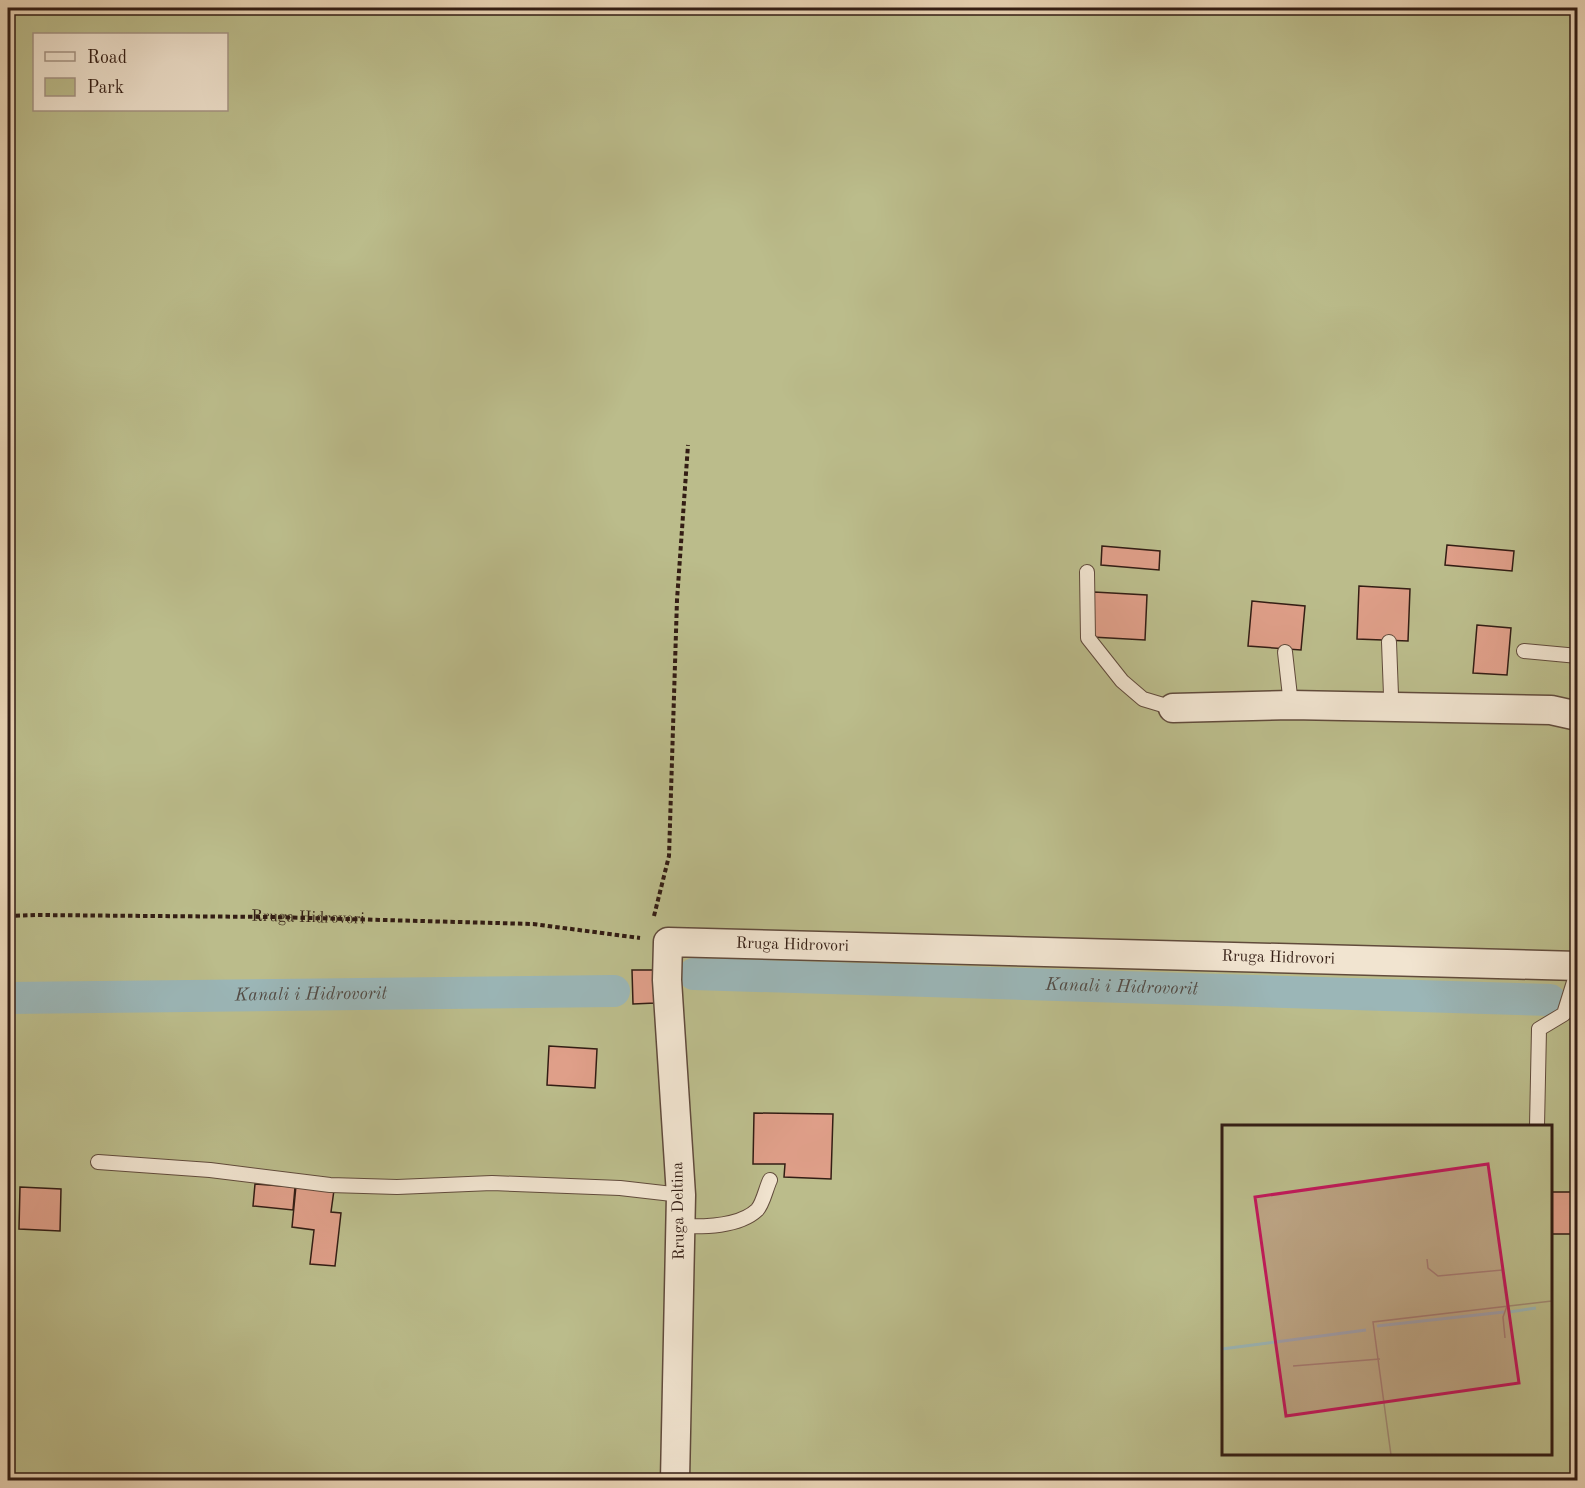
<svg xmlns="http://www.w3.org/2000/svg" width="1585" height="1488" viewBox="0 0 1585 1488" font-family="'Old Standard TT',serif">
<style>
.green{fill:#bbbc8b;stroke:#776c50;stroke-width:1.5;fill-rule:evenodd}
.lines{fill:none;stroke-linecap:round;stroke-linejoin:round}
.canal{stroke:#9bb6b7;stroke-width:32}
.building{fill:#df9f89;stroke:#331d14;stroke-width:1.5}
.service-casing{stroke:#614b3c;stroke-width:16}
.minor-casing{stroke:#614b3c;stroke-width:31}
.path{stroke:#331d14;stroke-width:4;stroke-dasharray:4.5 3;stroke-linecap:butt}
.service{stroke:#f1e4d0;stroke-width:14}
.minor{stroke:#f1e4d0;stroke-width:28}
.labels{text-anchor:middle;dominant-baseline:central;stroke-width:4.5;stroke-linejoin:round;paint-order:stroke}
.street-label{font-size:16px;fill:#331d14;stroke:#f1e4d0}
.water-label{font-size:18px;font-style:italic;fill:#524b45;stroke:#f1e4d0}
.inset-river{fill:none;stroke:#9bb6b7;stroke-width:3}
.inset-road{fill:none;stroke:#a18b75;stroke-width:1.5}
.view{fill:#c2185b;fill-opacity:0.15;stroke:#c2185b;stroke-width:3}
.inset-edge{fill:none;stroke:#331d14;stroke-width:3}
</style>
<rect width="100%" height="100%" fill="#ead5b6"/>
<filter id="stains"><feTurbulence type="fractalNoise" baseFrequency=".00333" numOctaves="4"/><feColorMatrix values="0 0 0 0 .2 0 0 0 0 .09 0 0 0 0 .02 0 0 0 .5 -.17"/></filter>
<radialGradient id="worn" r=".72"><stop offset=".6" stop-color="#630" stop-opacity="0"/><stop offset="1" stop-color="#630" stop-opacity=".3"/></radialGradient>
<!-- green -->
<path class="green" d="M8,8h1569v1472h-1569zM34,34h192v76h-192zM1224,1126h326v328h-326z"/>
<g class="lines">
<!-- canal -->
<g class="canal">
<path id="s1" d="M694,974l856,26"/>
<path id="s2" d="M8,998l606,-7"/>
</g>
</g>
<!-- building -->
<g class="building">
<path d="M1447,545l67,6 -2,20 -67,-6z"/>
<path d="M1102,546l58,5 -1,19 -58,-5z"/>
<path d="M1359,586l51,3 -2,52 -51,-2z"/>
<path d="M1094,592l53,3 -2,45 -53,-3z"/>
<path d="M1252,601l53,5 -4,44 -53,-4z"/>
<path d="M1477,625l34,3 -4,47 -34,-2z"/>
<path d="M632,970h22l1,33 -22,1z"/>
<path d="M549,1046l48,3 -2,39 -48,-3z"/>
<path d="M754,1113l79,1 -2,65 -47,-2 1,-13h-32z"/>
<path d="M255,1184l40,3 -2,23 -40,-4z"/>
<path d="M296,1186l38,4 -3,22 10,1 -6,53 -25,-2 4,-34 -22,-3z"/>
<path d="M20,1187l41,2 -1,42 -41,-2z"/>
<path d="M1550,1192h23l-1,42h-22z"/>
</g>
<g class="lines">
<defs>
<g id="service">
<path d="M1087,572l1,66 34,43 21,18 30,9"/>
<path d="M1389,642l2,53 5,13"/>
<path d="M1524,651l54,5"/>
<path d="M1285,652l6,53"/>
<path d="M1537,1126l2,-97 25,-15 14,-45"/>
<path d="M98,1162l112,8 120,15 67,2 95,-4 128,5 61,7"/>
<path d="M680,1226c23,1 59,1 77,-16 6,-6 9,-22 13,-30"/>
</g>
<g id="minor">
<path d="M1173,708l118,-3 260,5 27,6"/>
<path id="s4" d="M675,1480l6,-285 -14,-215 1,-38 910,24"/>
</g>
</defs>
<!-- service casing -->
<use href="#service" class="service-casing"/>
<!-- minor casing -->
<use href="#minor" class="minor-casing"/>
<!-- path -->
<g class="path">
<path id="s3" d="M8,916l28,-1 236,2 261,7 107,14"/>
<path d="M654,916l15,-60 8,-256 11,-155"/>
</g>
<!-- service -->
<use href="#service" class="service"/>
<!-- minor -->
<use href="#minor" class="minor"/>
</g>
<g class="labels">
<!-- street labels -->
<g class="street-label">
<text stroke="none"><textPath href="#s3" startOffset="300">Rruga Hidrovori</textPath></text>
<text stroke="none"><textPath href="#s4" startOffset="663">Rruga Hidrovori</textPath></text>
<text stroke="none"><textPath href="#s4" startOffset="1149">Rruga Hidrovori</textPath></text>
<text transform="translate(679 1211) rotate(-91)">Rruga Deltina</text>
</g>
<!-- water labels -->
<g class="water-label">
<text stroke="none"><textPath href="#s1" startOffset="428">Kanali i Hidrovorit</textPath></text>
<text stroke="none"><textPath href="#s2" startOffset="303">Kanali i Hidrovorit</textPath></text>
</g>
</g>
<!-- overview -->
<g transform="translate(1222 1125)">
<rect width="330" height="330" fill="#ead5b6"/>
<path d="M0,0h330v330h-330z" fill="#bbbc8b"/>
<path class="inset-river" d="M287,187l27,-4M155,201l127,-14M0,224l144,-19"/>
<path class="inset-road" d="M205,134l1,9 10,8 64,-6 5,36 -4,11 2,21M71,241l87,-7M169,330l-18,-133 179,-21"/>
<path class="view" d="M266,39l31,219 -233,33 -31,-219z"/>
<rect width="330" height="330" class="inset-edge"/>
</g>
<!-- margin -->
<rect width="1585" height="1488" fill="none" stroke="#ead5b6" stroke-width="30"/>
<rect x="9" y="9" width="1567" height="1470" fill="none" stroke="#331d14" stroke-width="3"/>
<rect x="15" y="15" width="1555" height="1458" fill="none" stroke="#331d14" stroke-width="1.5"/>
<!-- legend -->
<rect x="33" y="33" width="195" height="78" fill="#f1e4d0" stroke="#a59485" stroke-width="1.5"/>
<rect x="45" y="52" width="30" height="9" fill="#f1e4d0" stroke="#a59485" stroke-width="1.5"/>
<text x="87" y="63" font-size="18" fill="#331d14">Road</text>
<rect x="45" y="78" width="30" height="18" fill="#bbbc8b" stroke="#a59485" stroke-width="1.5"/>
<text x="87" y="93" font-size="18" fill="#331d14">Park</text>
<rect width="100%" height="100%" filter="url(#stains)"/>
<rect width="100%" height="100%" fill="url(#worn)"/>
</svg>
